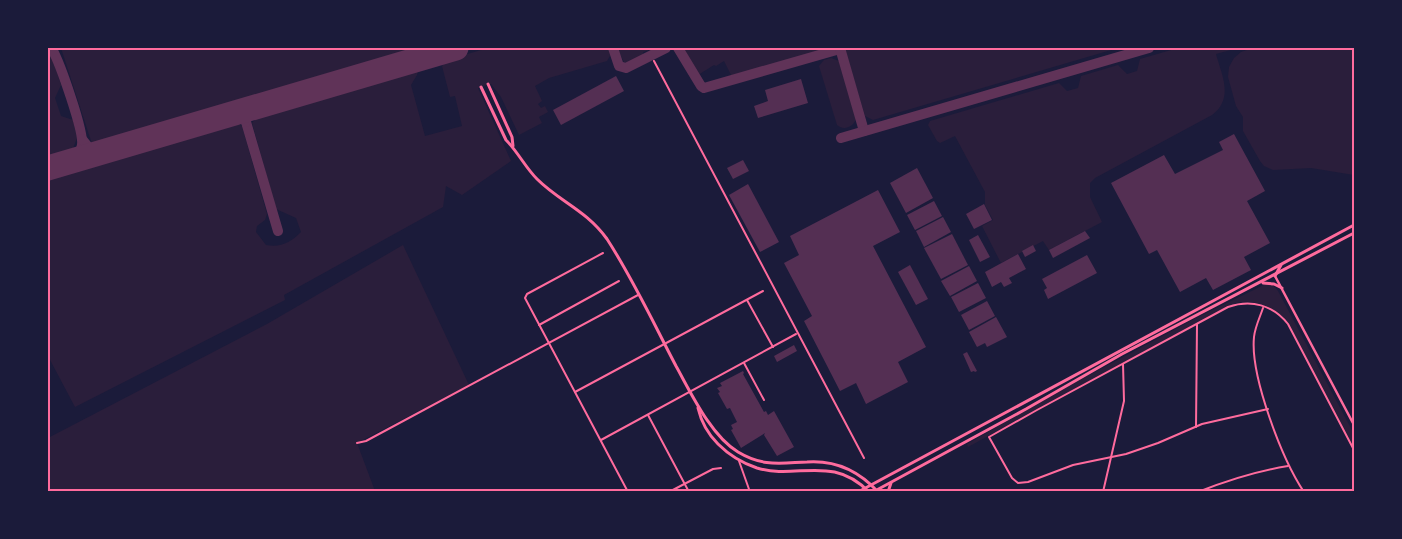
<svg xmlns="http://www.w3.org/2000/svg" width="1402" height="539" viewBox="0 0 1402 539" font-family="'DejaVu Sans',sans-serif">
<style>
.green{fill:#2a1e3b}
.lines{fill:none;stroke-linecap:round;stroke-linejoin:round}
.taxiway{stroke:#603358;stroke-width:10}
.runway{stroke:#603358;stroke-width:25}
.building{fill:#542f53}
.minor{stroke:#ff6b9d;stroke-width:2}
.tertiary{stroke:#ff6b9d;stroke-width:2.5}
.secondary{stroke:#ff6b9d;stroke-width:3}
.neatline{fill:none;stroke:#ff6b9d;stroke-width:2}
</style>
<rect width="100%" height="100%" fill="#1b1b3a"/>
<!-- green -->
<g class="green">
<path d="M61,48h360l-329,96z"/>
<path d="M488,48h121l2,6 -4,7 -58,17 -14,8 7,15 -4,3 3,4 4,-2 3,6 -9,5 3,6 -23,12 -18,-38 -10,-13 -13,4 33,73 -49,34 -16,-9 -3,21 -159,88 1,5 -210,107 -27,-51v-180l189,-53 5,3 25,88 -2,6 -8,6 -1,6 10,13c15,3 25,-3 35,-13l-5,-14 -20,-9 -24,-86 9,-10 151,-43 6,1 -1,4 -6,10 14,51 37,-10 -7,-30 -5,1 -8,-31 5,-6z"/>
<path d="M617,48h44l-10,4 -2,-2 -6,2v5l-15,7 -4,-2z"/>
<path d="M681,48h150l-99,29 -8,-16 -8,5 -2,-1 -16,10h-1z"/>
<path d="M844,48h274l-245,72 -8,-4z"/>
<path d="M1178,48h60l-22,6c6,22 18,44 -4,61l-117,63 -5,5v14l12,25 -53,28 -6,-9 -42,22 -19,-37 11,-6 -8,-15v-13l-30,-56 -15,7 -3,-2 -9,-16 2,-4 129,-38 8,8 11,-3 3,-12 37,-11 9,9 10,-3 3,-12z"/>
<path d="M1253,48h101v49l-1,1 1,3v74l-43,-7 -38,2 -9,-4 -4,-5 -17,-30v-14l-7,-11 -8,-29 1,-10 5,-9 7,-6z"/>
<path d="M48,53l4,2 9,30 -6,13 6,18 12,4 4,18 -5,13 -24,7z"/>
<path d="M831,58l8,3 17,58c-3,8 -12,12 -19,6l-18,-59 5,-6z"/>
<path d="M403,245l66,140 -112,58 18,48 -327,1v-54l219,-114z"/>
<path d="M1266,284l7,1 5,6 76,143v13l-68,-128c-18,-16 -39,-23 -60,-12l-258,140 -1,-3 113,-64 118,-63z"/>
</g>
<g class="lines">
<!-- taxiway -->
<g class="taxiway">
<path d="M613,48l6,18 7,2 40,-20"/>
<path d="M678,48l23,38 3,2 136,-39"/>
<path d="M840,48l24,83"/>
<path d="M52,49c8,14 32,82 30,96 -1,7 -4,11 -10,16"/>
<path d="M228,115l13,1 5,6 32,109"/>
<path d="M246,122l1,-8 14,-9"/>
<path d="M841,138l308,-90"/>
<path d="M82,139l8,10 13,3"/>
</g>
<!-- runway -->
<path class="runway" d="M48,168l408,-120"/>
</g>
<!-- building -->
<g class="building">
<path d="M616,76l8,15 -63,34 -8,-15z"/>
<path d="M801,79l7,24 -50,15 -4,-12 14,-5 -3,-11z"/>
<path d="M1234,134l31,57 -18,10 23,42 -26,14 7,13 -38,20 -7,-12 -26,14 -23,-42 -8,4 -38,-71 53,-28 11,19 48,-24 -4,-8z"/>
<path d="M743,160l6,11 -16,8 -6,-11z"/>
<path d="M917,168l16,30 -27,15 -16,-30z"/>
<path d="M748,184l31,58 -19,10 -31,-57z"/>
<path d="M878,190l22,42 -27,14 53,101 -28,15 10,20 -42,22 -10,-21 -16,8 -36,-70 8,-5 -28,-53 15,-8 -9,-19z"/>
<path d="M934,201l8,15 -27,14 -8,-15z"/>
<path d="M984,204l8,16 -18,9 -8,-15z"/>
<path d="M943,217l8,15 -27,15 -8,-16z"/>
<path d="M1085,231l5,7 -37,20 -4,-8z"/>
<path d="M952,234l16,31 -27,14 -17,-31z"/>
<path d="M978,235l12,22 -10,5 -11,-22z"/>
<path d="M1033,245l3,6 -11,6 -3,-6z"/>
<path d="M1018,254l8,15 -17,9 3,5 -8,4 -3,-5 -9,5 -7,-15z"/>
<path d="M1087,255l10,18 -49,26 -4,-9 3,-2 -5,-9z"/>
<path d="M910,265l18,34 -12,6 -18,-33z"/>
<path d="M969,266l8,15 -27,15 -9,-15z"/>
<path d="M978,283l8,15 -27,14 -8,-15z"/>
<path d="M987,301l8,15 -26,14 -8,-15z"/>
<path d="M996,317l11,20 -20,10 -2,-4 -8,4 -8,-15z"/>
<path d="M794,345l3,6 -20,11 -3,-6z"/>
<path d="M967,352l10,19 -2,1 -1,-1 -3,1 -8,-18z"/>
<path d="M743,371l1,2 -1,1 21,38 2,-1 2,4 6,-4 20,36 -17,9 -13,-21 1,-2 -24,15 -10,-18 2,-1 -2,-4 6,-3 -7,-14 -3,1 -9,-16 2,-1 -3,-4 5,-2 -2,-3z"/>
</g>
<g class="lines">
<!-- minor -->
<g class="minor">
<path d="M654,61l210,397"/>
<path d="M603,253l-76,41 -2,4 103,194"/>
<path d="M747,300l26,47"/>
<path d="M1263,308c-3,9 -8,19 -9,29 -4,39 28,122 50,155"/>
<path d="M539,325l80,-44"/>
<path d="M744,363l20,37"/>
<path d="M575,392l188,-101"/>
<path d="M1268,409l-66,15 -44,19 -32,11 -53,11 -45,17 -10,1 -6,-5 -23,-41 48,-27 191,-103c23,-8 45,-2 60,17l66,126"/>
<path d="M648,415l41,77"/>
<path d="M1196,427l1,-103"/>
<path d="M601,440l195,-106"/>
<path d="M357,443l9,-2 272,-146"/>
<path d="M739,461l11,31"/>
<path d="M669,492l44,-23 8,-1"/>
<path d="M1103,492l21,-91 -1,-37"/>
<path d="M1198,492c30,-12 59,-21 90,-26"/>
</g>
<!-- tertiary -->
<path class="tertiary" d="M1275,276l79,149"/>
<!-- secondary -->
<g class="secondary">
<path d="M488,84l24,53 1,9"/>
<path d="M481,87l25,53c12,12 19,27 31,39 23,23 49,31 70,60 26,40 47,85 69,127 15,27 35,70 62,86 25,15 42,11 69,10 29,-2 52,9 71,30"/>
<path d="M1275,276l6,-11"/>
<path d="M1263,283l11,1 8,4"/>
<path d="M698,408c3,13 10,26 20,36 11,11 24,19 39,24 40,12 75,-14 112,24"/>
<path d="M858,492l496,-267"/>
<path d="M873,492l153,-83 96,-55 232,-121"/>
<path d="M888,492l3,-9"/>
</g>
</g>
<!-- border -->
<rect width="1402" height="539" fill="none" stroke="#1b1b3a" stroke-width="98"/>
<rect x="49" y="49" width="1304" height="441" class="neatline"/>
</svg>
